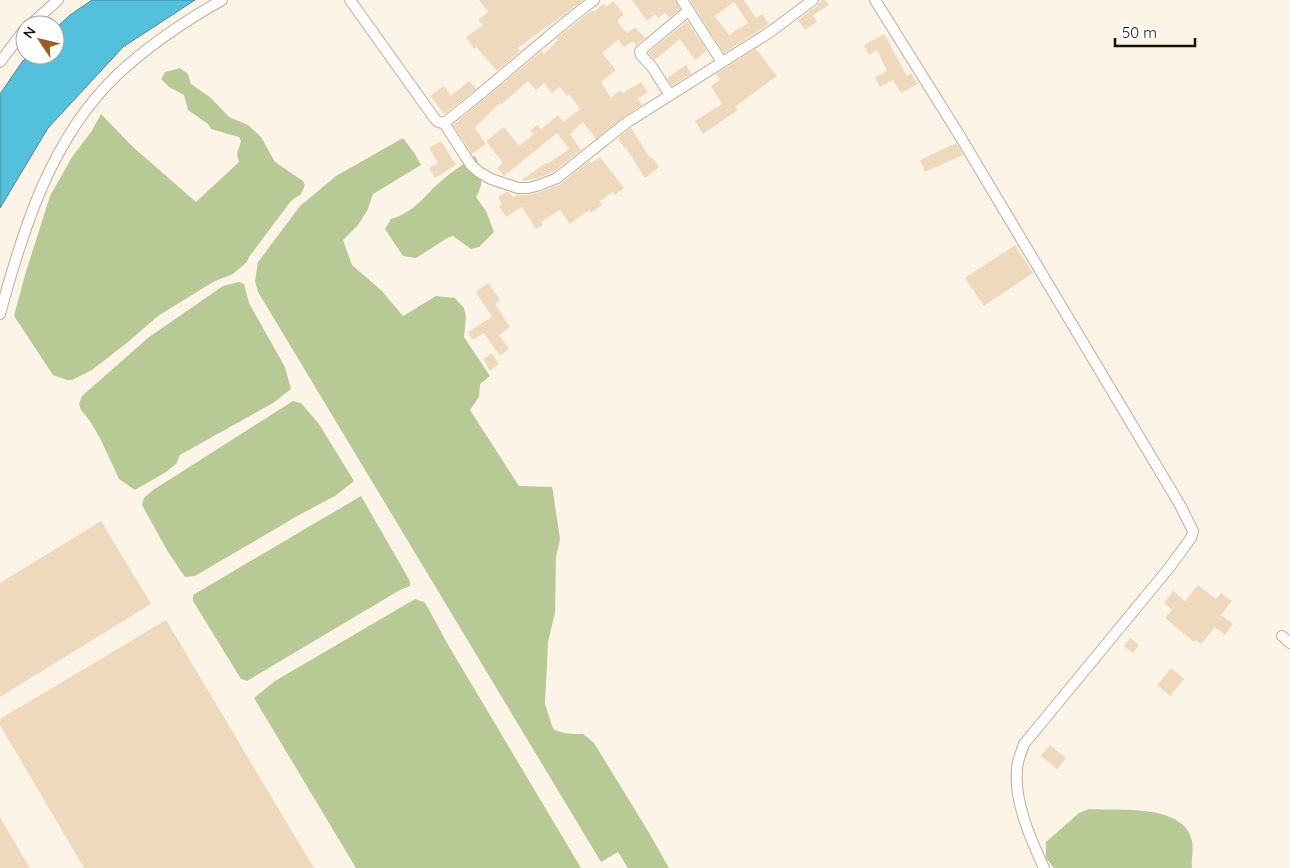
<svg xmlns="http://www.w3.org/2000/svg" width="1290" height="868" viewBox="0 0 1290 868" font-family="Quicksand,sans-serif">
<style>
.green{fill:#b7ca96}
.water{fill:#53c1dc;stroke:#428c9c}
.building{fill:#efd9bc;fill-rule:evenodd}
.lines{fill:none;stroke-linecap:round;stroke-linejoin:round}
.street-casing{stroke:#c2ad91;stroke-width:12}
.street{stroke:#fff;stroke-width:10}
</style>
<rect width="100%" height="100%" fill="#fdf4e8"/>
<!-- green -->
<g class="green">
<path d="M180,68l8,6 3,10 20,14 18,19 19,8 13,12 14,25 28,19 2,4 -4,9 -10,7 -42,56 -2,5 -14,12 -20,8 -55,34 -30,26 -36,28 -20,10h-5l-14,-5 -39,-59 11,-41 25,-79 22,-39 19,-25 10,-18 32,33 63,55 43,-40 -2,-8 4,-13 -2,-4 -28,-8 -3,-5 -20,-14 -4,-15 -15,-8 -8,-8 4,-7z"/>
<path d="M403,138l12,16 6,11 -48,29 -6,17 -9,14 -15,15 9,25 30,26 21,25 33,-20 19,2 9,10 2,9 -2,20 26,39 -10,8 -1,13 -9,13 49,76 33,1 1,5 7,47 -4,18 -1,56 -7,29 -3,62 8,25c10,5 19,5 30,5l11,9 54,88 21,37h-41l-10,-16 -17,10 -343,-570 -3,-11 3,-19 42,-56 36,-30z"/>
<path d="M475,156c7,14 10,27 1,41l10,14 8,21 -15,15 -8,2 -18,-13 -4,1 -33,21 -13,-2 -18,-27 6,-10c25,-8 31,-21 49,-37 11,-10 24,-18 35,-26z"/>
<path d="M239,282l5,2 5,19 36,64 6,22 -18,14 -93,52 -4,9 -10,8 -31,18 -16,-11 -19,-41 -10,-17 -9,-11 -2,-6 3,-8 67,-59 74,-51z"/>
<path d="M293,401l8,2 18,21 35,57 -19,15 -36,19 -104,61 -10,1 -17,-25 -26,-47 2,-7 9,-8z"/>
<path d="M361,496l49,85v5l-10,4 -153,91 -6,-2 -48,-78v-6z"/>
<path d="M415,599l9,3 3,4 20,37 134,225h-225l-102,-170 21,-17z"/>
<path d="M1089,809c28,2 95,-6 103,32 2,8 -1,18 0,27h-138l-8,-10v-16l33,-29z"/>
</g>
<!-- water -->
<path class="water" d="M92,0h103l-72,47 -75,81 -48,80v-114l22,-32 7,-7h26v-26l15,-14z"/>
<!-- building -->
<g class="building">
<path d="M479,0h102l1,1 -64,47 2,3 -23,20 -21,-24 -2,2 -8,-12 17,-12 -5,-5 10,-8z"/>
<path d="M632,0h43l5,9 -11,9 -4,-5 -7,5 -3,-4 -8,7z"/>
<path d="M690,0h54l12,18 6,-4 7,10 -45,29zM734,2l14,21 -19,12 -14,-19z"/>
<path d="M821,0h4l4,5 -16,10 4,7 -12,8 -7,-10 19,-14z"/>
<path d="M613,1l11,13 -7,7 10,12 8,-6 10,11 -9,7 -3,-4 -9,6 -6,-7 -16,13 14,17 -15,12 10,16 9,-8 3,3 18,-11 7,10 -10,7 4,6 -20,13 -26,21 -13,-17 -13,12 11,16 -28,22 -15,6 -15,3 -1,-1 24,-17 1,1 22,-15 -12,-16 -53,43 -7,-8 6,-5 -17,-22 18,-14 15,19 15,-12 -4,-3 7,-6 4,4 17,-14 5,7 17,-13 -11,-15 -2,2 -7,-9 -8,6 -8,-10 -8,7 -8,-9 -27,24 -1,-2 -25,25 11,16 -14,10 -19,-29 89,-74 2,3 14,-14 -2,-1 34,-27 3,-2 1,2 9,-8 3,3z"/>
<path d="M687,21l20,30 -12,9 -15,-21 -25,21 -7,-7z"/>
<path d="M884,34l23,42 4,-3 7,11 -17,9 -8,-13 -13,7 -5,-10 12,-6 -10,-21 -8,5 -5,-10z"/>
<path d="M756,49l21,27 -42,31 3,3 -35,24 -8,-13 27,-17 -11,-18 9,-6 -4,-6z"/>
<path d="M686,65l5,9 -19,12 -5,-8z"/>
<path d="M469,81l7,8 -32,25 -14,-18 14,-10 7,10z"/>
<path d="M631,128l19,30 2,-1 7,10 -14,11 -19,-30 -1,1 -7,-11z"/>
<path d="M441,141l15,24 -21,13 -6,-10 9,-5 -9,-15z"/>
<path d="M956,143l7,12 -38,17 -5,-12z"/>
<path d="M600,157l24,31 -9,7 -2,-3 -13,9 2,4 -11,8 -2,-3 -19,14 -10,-14 -19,12 2,3 -7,4 -14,-22 -16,10 -7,-11 3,-2 -4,-7 8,-5h3l4,5 4,-2h12l14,-4 18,-7 28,-23 2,2z"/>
<path d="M1015,245l18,28 -49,33 -19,-28z"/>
<path d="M488,283l12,17 -5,4 15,23 -11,8 10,14 -9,7 -16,-23 -11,7 -5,-8 24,-15 -16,-25z"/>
<path d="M492,353l7,11 -9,7 -7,-12z"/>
<path d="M101,521l50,83 -151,93v-114z"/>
<path d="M1198,585l18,14 5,-6 11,8 -11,14 12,9 -8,11 -10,-8 -14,17 -5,-4 -2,2 -29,-24 7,-8 -8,-7 9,-12 12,10z"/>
<path d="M166,620l115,193 33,55h-230l-84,-143v-6z"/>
<path d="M1130,638l9,7 -6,8 -9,-7z"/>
<path d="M1171,668l13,11 -14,17 -13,-11z"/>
<path d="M1050,745l16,13 -9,11 -16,-13z"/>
<path d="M0,817l30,51h-30z"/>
</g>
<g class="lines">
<defs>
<g id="street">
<path d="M350,0l85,119 3,3 6,1 27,42 8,7 12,7 27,9h10l12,-3 17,-7 69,-55 144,-91 43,-32"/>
<path d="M682,0l40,62"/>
<path d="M875,0l83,133 222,372 13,26 -2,7 -22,30 -145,176c-3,9 -7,17 -7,26 -3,32 14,70 27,98"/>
<path d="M30,25l28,-25"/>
<path d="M0,62l25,-33"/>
<path d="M670,95l-18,-28 -11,-12 -1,-4 48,-40"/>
<path d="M444,123c51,-39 98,-84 150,-123"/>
<path d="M0,314c23,-85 51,-176 117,-239 31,-29 68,-54 105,-75"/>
<path d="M1282,636l8,7"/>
</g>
</defs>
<!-- street casing -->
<use href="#street" class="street-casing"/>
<!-- street -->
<use href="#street" class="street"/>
</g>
<!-- north arrow -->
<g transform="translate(40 40) rotate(305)"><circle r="24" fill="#ffffff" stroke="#a3a09c"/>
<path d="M0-4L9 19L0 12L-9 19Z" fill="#9b5e22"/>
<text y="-8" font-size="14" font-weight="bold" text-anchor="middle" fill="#191107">N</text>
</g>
<!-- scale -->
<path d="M1115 38v8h80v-8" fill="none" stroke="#191107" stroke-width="2.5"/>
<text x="1122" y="38" font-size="15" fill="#191107" stroke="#ffffff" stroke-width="4" paint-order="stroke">50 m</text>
</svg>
